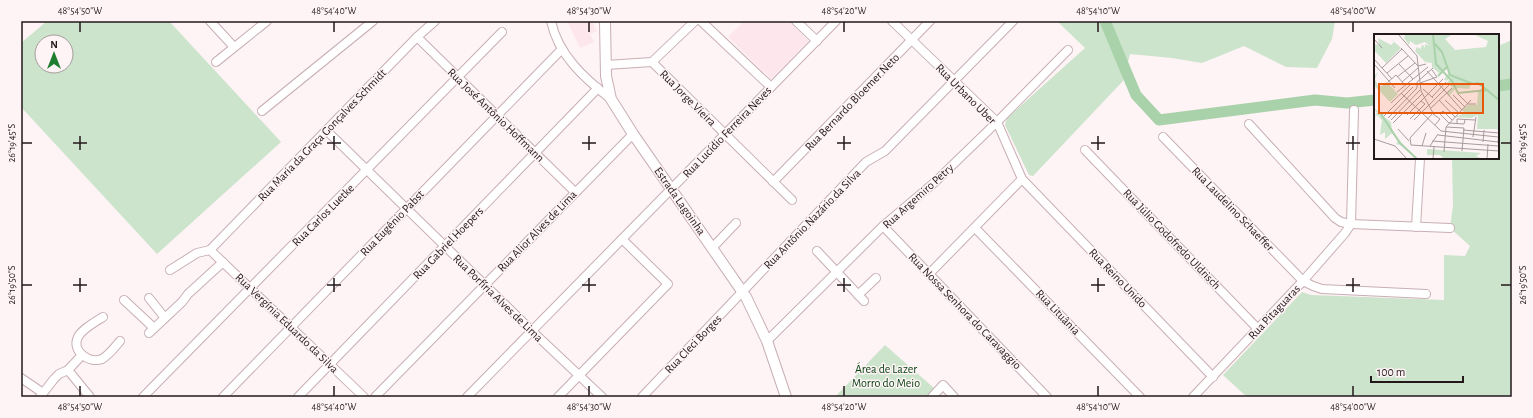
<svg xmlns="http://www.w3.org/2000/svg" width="1533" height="418" viewBox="0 0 1533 418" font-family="'Alegreya Sans',sans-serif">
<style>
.built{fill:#fde7ec}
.green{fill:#cbe4cb;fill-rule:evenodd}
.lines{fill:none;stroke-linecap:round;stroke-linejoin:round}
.river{stroke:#a9d1aa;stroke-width:11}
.minor-casing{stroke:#c8afb4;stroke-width:10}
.major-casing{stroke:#c8afb4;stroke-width:12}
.minor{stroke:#fff;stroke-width:8}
.major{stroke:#fff;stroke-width:10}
.ticks{fill:none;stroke:#23191b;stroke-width:1.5}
.labels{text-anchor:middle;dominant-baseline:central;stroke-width:3;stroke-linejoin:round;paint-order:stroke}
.street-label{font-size:12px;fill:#23191b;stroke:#fef3f5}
.park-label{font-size:12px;fill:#003d0b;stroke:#fef3f5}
.inset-river{fill:none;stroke:#a9d1aa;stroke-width:2}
.inset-road{fill:none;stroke:#a69c9e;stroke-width:1}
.view{fill:#e8590c;fill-opacity:0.15;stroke:#e8590c;stroke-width:2}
.inset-edge{fill:none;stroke:#23191b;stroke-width:2}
.neatline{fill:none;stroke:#23191b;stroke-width:1.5}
.ticks-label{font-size:10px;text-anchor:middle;fill:#23191b}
</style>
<rect width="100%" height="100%" fill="#fef3f5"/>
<!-- built -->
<g class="built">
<path d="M571,21h21l5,10 -7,3 4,8 -14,6 -12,-25z"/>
<path d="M744,21h45l20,20 -38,38 -43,-42z"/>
</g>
<!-- green -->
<g class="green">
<path d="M47,21h122l112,121 -124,112 -136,-147v-64zM42,42h24v24h-24z"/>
<path d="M1057,21h278l-3,18 -15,29 -31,-1 -42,-21 -42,17 -30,-5 -42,-4 -7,27 -90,95 -4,-1 -24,-50 2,-7 78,-70z"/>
<path d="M1512,40v357h-265l-24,-22 79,-83 9,3 133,5v-45l21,1 5,-10 -20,-18 3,-23 -1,-47h46v-112z"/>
<path d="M885,345l50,44 -7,8h-93z"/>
</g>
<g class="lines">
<!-- river -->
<g class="river">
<path d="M1105,21l31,74 23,25 156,-20 32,3 28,-3"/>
<path d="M1498,86l14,-2"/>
</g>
<defs>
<g id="minor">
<path d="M210,21l24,26"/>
<path d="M551,21c7,34 34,58 60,78"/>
<path d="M701,21l70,66"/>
<path d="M796,21l21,20"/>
<path d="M892,21l105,101 25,57 191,198"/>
<path d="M417,37l158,155"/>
<path d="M216,62l51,-41"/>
<path d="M652,62l140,138"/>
<path d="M606,65l46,-3 43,-41"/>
<path d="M262,111l111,-90"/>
<path d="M1249,124l86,94 6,4 10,2 99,4"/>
<path d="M327,131l205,200 70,66"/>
<path d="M1163,137l140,144 10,5 9,3 104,5"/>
<path d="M1085,150l173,179"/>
<path d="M773,182l157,-161"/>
<path d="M1351,224l3,-114"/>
<path d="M883,226l164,171"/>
<path d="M1416,227l4,-69"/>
<path d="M975,228l165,169"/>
<path d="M713,247l23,-24"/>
<path d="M210,250l207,-213 18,-16"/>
<path d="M210,250l154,147"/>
<path d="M817,251l47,50"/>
<path d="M170,270l27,-17 13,-3"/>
<path d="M929,274l93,-95"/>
<path d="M858,295l18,-17"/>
<path d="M149,298l16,20"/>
<path d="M124,300l30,28"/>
<path d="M103,317c-8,5 -21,12 -25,20 -7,14 11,27 24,22 7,-4 13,-12 18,-18"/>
<path d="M149,333l33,-31 6,-8 35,-32"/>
<path d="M767,341l116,-115 52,-44 62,-60 71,-72"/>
<path d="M68,370l22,27"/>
<path d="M21,378l22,15"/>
<path d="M40,397l14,-18 5,-5 9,-4 14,-15"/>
<path d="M143,397l359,-365"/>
<path d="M223,397l339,-348"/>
<path d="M298,397l300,-309"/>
<path d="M375,397l258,-263"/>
<path d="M467,397l369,-376"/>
<path d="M558,397l110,-113 -46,-45"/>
<path d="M642,397l224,-235 19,-11 128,-130"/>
<path d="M932,397l11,-12 11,12"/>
<path d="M1193,397l110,-116 42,-48 6,-9"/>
</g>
<path id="major" d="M605,21l1,55 5,23 22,35 113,163 21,44 19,56"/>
</defs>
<!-- minor casing -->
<use href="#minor" class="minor-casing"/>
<!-- major casing -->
<use href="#major" class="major-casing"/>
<!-- minor -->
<use href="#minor" class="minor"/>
<!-- major -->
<use href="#major" class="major"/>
</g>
<!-- ticks -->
<path class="ticks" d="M80,22v10M334,22v10M589,22v10M844,22v10M1098,22v10M1353,22v10M80,136v14M334,136v14M589,136v14M844,136v14M1098,136v14M1353,136v14M22,143h10M73,143h14M327,143h14M582,143h14M837,143h14M1091,143h14M1346,143h14M1501,143h10M80,278v14M334,278v14M589,278v14M844,278v14M1098,278v14M1353,278v14M22,285h10M73,285h14M327,285h14M582,285h14M837,285h14M1091,285h14M1346,285h14M1501,285h10M80,386v10M334,386v10M589,386v10M844,386v10M1098,386v10M1353,386v10"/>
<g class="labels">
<!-- street labels -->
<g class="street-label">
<text transform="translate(966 94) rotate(45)">Rua Urbano Uber</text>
<text transform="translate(688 98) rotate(45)">Rua Jorge Vieira</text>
<text transform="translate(852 102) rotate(-46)">Rua Bernardo Bloemer Neto</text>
<text transform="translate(496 115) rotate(44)">Rua José Antônio Hoffmann</text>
<text transform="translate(727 132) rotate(-46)">Rua Lucídio Ferreira Neves</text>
<text transform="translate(322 135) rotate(-46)">Rua Maria da Graça Gonçalves Schmidt</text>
<text transform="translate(918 196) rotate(-42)">Rua Argemiro Petry</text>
<text transform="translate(680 201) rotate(55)">Estrada Lagoinha</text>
<text transform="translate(1233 209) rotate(46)">Rua Laudelino Schaeffer</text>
<text transform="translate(323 215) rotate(-45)">Rua Carlos Luetke</text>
<text transform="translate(812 219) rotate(-46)">Rua Antônio Nazário da Silva</text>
<text transform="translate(392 223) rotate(-46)">Rua Eugênio Pabst</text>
<text transform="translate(537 231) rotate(-46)">Rua Alior Alves de Lima</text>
<text transform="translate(1172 239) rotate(46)">Rua Júlio Godofredo Uldrisch</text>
<text transform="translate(448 243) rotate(-46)">Rua Gabriel Hoepers</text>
<text transform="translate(1118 278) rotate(46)">Rua Reino Unido</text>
<text transform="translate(498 298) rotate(44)">Rua Porfíria Alves de Lima</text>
<text transform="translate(965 311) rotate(46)">Rua Nossa Senhora do Caravaggio</text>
<text transform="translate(1058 312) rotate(46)">Rua Lituânia</text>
<text transform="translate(1274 312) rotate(-47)">Rua Pitaguaras</text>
<text transform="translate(287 323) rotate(44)">Rua Vergínia Eduardo da Silva</text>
<text transform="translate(693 344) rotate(-46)">Rua Cleci Borges</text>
</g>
<!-- park labels -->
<g class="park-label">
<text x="886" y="369">Área de Lazer<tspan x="886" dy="14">Morro do Meio</tspan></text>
</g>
</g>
<!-- overview -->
<g transform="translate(1374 34)">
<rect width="125" height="125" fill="#fef3f5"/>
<path d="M32,0h47l-8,5 10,11 31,-3 2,-6 -15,-7h26v98l-2,-3h-20l1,-14 -7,3 -16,-1 10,-4 -3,-3 6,-5h9l1,-13 5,-6 -12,-2 -2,5 -13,-1 -7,8 -2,-3 6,-5 -6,-6 6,-6 -7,5 -2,-2 4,-5v-8l-9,7 -7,-6v-4l-7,-1 -10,-11 2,-4 4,2 1,-5 3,4v-4l5,2 -5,-4 -9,3 -6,-4 -1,4 -5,-7zM15,3l12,11 -15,15 -12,-13v-6l5,1 -1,-7 13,7 3,-3zM4,38l-3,7 3,7 2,1 7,-5 11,12 -8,8 -16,-17v-9zM0,74l6,5 4,-1 -1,4 8,6 1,9 12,15 -8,-2 2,-3 -6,-8 -7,6v-7l-5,3 2,-15 -5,-5 -3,2 3,-4zM53,115l54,4 -5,3 7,3h-39l-4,-4h-13z" fill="#cbe4cb"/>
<path class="inset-river" d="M59,0l3,30 16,17 6,12 29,-3 12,10M61,10l7,8 8,23 23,9 5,-1 9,7M64,42l9,-9M7,80l19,29 17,16"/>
<path class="inset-road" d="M24,0l19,22 4,35 12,22 -23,25 1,7 88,6M0,5l8,9M27,14l17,18 8,-2M0,25l18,20M0,30l21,24M25,30l14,15M8,34l20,-19M53,37l35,39M13,39l21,-17M23,43l18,-14M14,48l8,-7 9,10M28,48l16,-14M46,49l17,-6 -5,-7M43,54v-6l16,-14M49,55l10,9M23,58l31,-25M27,59l40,38 57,6M84,60l10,10h8M79,61l12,12M58,63l14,-15M65,66l16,17M71,66l14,13M17,69l20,-19M57,74l21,-20M59,80l7,5 -5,6M33,81l36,-36M10,82l29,-29M14,84l29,-30M36,85l15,-15 -4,-3M17,86l29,-30M40,86l35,-35M78,86l-9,-9 -3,3 9,9 15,1 1,-4M19,89l29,-29M83,90v-5l18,1M72,93l18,1 -2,23M24,95l11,12M89,96l36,3 -1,10M64,101l60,7M99,103l3,-20M0,105l21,7 12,13M58,107l66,5M109,108l1,-12M48,112l4,-13M56,112l8,-12M70,118l2,-25 25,-27M59,125l1,-12M113,125l1,-15"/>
<path class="view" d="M5,50h104v29h-104z"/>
<rect width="125" height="125" class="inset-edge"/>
</g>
<!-- border -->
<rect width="1533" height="418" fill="none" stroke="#fef3f5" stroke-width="44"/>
<!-- north arrow -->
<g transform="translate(54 54)"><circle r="19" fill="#fef3f5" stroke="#a69c9e"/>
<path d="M0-3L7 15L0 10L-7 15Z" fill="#1e7d2e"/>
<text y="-6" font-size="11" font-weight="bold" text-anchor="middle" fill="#23191b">N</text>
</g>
<!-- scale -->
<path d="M1371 376v6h92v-6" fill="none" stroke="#23191b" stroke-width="2"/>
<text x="1377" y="376" font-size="12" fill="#23191b" stroke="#fef3f5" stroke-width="3" paint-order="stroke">100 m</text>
<rect x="22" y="22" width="1489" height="374" class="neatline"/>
<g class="ticks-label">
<text x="80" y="14">48°54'50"W</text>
<text x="334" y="14">48°54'40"W</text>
<text x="589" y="14">48°54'30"W</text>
<text x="844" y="14">48°54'20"W</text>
<text x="1098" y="14">48°54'10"W</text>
<text x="1353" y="14">48°54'00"W</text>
<text transform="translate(11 143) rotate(-90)" y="4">26°19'45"S</text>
<text transform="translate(1522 143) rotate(-90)" y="4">26°19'45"S</text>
<text transform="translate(11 285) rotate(-90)" y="4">26°19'50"S</text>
<text transform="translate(1522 285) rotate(-90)" y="4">26°19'50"S</text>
<text x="80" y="410">48°54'50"W</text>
<text x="334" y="410">48°54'40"W</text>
<text x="589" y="410">48°54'30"W</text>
<text x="844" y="410">48°54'20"W</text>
<text x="1098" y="410">48°54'10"W</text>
<text x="1353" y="410">48°54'00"W</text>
</g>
</svg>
